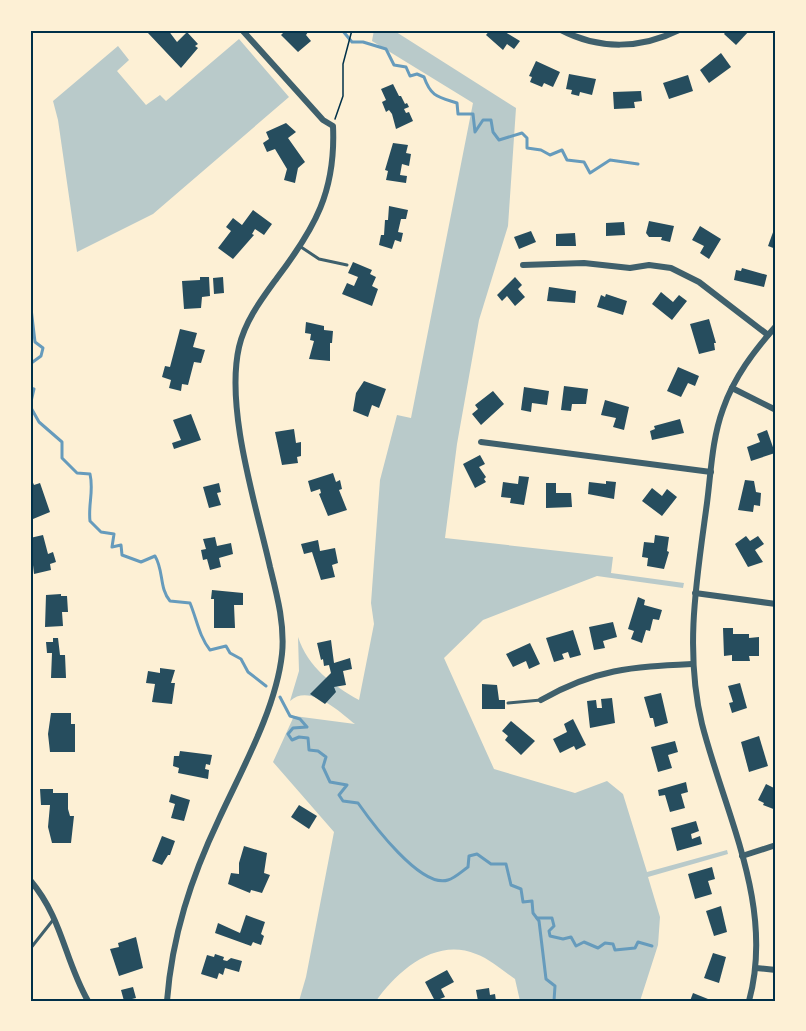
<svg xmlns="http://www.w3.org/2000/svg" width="806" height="1031" viewBox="0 0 806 1031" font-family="Overpass,sans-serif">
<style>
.green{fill:#b9caca}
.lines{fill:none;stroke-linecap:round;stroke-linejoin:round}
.stream{stroke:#669bbc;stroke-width:3}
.building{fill:#264d5e}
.path{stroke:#003049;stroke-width:1.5}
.service{stroke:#3f606c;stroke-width:3}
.minor{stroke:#3f606c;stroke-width:6}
.neatline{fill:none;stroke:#003049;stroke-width:2}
</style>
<rect width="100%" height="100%" fill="#fdf0d5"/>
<!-- green -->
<g class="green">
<path d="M374,30h19l123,78 -8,118 -29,94 -22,124 -12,94 168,19 -2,16 73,10 -1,5 -86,-12 -114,44 -39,38 50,111 81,24 32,-12 16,13 24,78 80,-22 1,4 -80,23 12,40 -2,28 -18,56h-120l-5,-22c-12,-8 -25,-20 -39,-25 -40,-17 -79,17 -100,47h-77l7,-24 28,-145 -61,-70 21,-46 61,8c-16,-13 -46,-41 -65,-23l9,-30 -1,-34c10,30 34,48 61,63l15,-76 -3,-21 9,-123 17,-65 14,3 62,-315 -101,-62z"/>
<path d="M239,39l50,58 -136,117 -76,38 -19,-132 -5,-19 65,-55 11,14 -12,11 29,34 14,-10 6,6z"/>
</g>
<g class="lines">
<!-- stream -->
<g class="stream">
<path d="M342,30l10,12h11l23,7 8,16 12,2 4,9 7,-2 7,3c7,20 14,20 33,26l1,11h15l2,18 8,-12h8l2,12 6,8 23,-7 5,5v10l14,2 9,5 12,-5 5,10 17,2 6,11 20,-13 28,4"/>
<path d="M30,300l5,42 8,6 -2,8 -11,8"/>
<path d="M30,388l4,1 -4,17 9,16 23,20v16l15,15 13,1c4,17 -2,30 0,47l11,11 13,2 -2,13 9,-2 1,10 19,7 14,-6c9,15 4,32 15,45l20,2c7,17 9,33 20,47l16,-4 4,7 11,6 7,13 18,14"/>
<path d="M280,697l10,19 10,3 7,8 -14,1 -5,6 4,6 7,-3 9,1 1,12 9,1 8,6 -3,10 7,15 17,3 -8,10 4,6 15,2c14,20 63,86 90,77 7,-2 14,-9 20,-13l1,-11 8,-2 14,10h15l5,21 10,4 2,13 9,-1 1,12 6,8 7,58 9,7 -1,15"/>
<path d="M537,918h15l2,8 -5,5 1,5 13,3 8,-2 5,9 8,-4 14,6 7,-5 8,1 2,6 20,-2 3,-6 14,4"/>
</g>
</g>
<!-- building -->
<g class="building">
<path d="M151,30h17l9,12 10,-10 11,12 -3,2 3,2 -17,20 -33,-35z"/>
<path d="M282,30h24l2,2 -2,3 5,6 -13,11 -17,-17 3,-3z"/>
<path d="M490,30l15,2 15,9 -6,8 -7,-5 -4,6 -17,-15z"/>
<path d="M727,30h23l-14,15 -12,-11z"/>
<path d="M721,53l10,14 -22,16 -9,-13z"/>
<path d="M536,61l24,11 -7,15 -9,-4 -2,4 -12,-5 2,-5 -3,-1z"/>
<path d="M569,74l27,5 -4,16 -12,-3 -1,4 -8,-2 1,-4 -6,-1z"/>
<path d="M688,75l5,16 -24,8 -6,-16z"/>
<path d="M393,84l6,12h2l4,8 2,-1 2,4 -5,2 2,4 3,-1 4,9 -17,8 -4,-15 -3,-4 -3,2 -4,-10 4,-2 -5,-11z"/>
<path d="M641,91l1,10 -8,1 1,6 -21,1 -1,-17z"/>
<path d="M286,123l10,9 -8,6 17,24 -7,6 -3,15 -11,-3 3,-11 -12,-20 -8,3 -4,-9 6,-4 -3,-7z"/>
<path d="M393,143l15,2 -2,8 5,1 -2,12 -7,-2 -2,11 7,1 -1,7 -20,-3 2,-9 -3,-1z"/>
<path d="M389,206l19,4 -2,9h-5l-3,13 5,1 -2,9 -6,-2 -3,9 -13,-4 2,-10h3l1,-15h3z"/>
<path d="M253,210l19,14 -8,11 -9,-6 -3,5 2,1 -21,24 -15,-11 13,-17 -5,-4 7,-9 9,7z"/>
<path d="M649,221l25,5 -4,16 -9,-2 1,-3h-13l-3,-4z"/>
<path d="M624,222l1,13 -19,1v-13z"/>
<path d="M776,224v25l-8,-3z"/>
<path d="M700,226l21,13 -12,20 -9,-6 4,-7 -12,-6z"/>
<path d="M531,231l5,11 -17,7 -5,-12z"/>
<path d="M575,233l1,13h-20v-12z"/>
<path d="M353,262l19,8 -2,4 6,3 -4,9 6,3 -6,17 -30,-12 5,-11 7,3 4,-9 -10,-4z"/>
<path d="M742,268l25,7 -3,12 -30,-7 2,-10 5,1z"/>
<path d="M200,277h9l1,19 -8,1 -1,11 -17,1 -2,-28 18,-1z"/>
<path d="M223,277l1,16 -10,1 -1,-16z"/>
<path d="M515,277l7,8 -4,4 7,8 -10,9 -8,-10 -5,5 -5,-6z"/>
<path d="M549,287l27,4 -1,12 -28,-2z"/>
<path d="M661,292l12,10 6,-7 8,6 -15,19 -20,-16z"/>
<path d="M606,294l21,7 -4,14 -26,-8 4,-12 4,2z"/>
<path d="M709,319l7,24h-2l1,7 -16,4 -9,-30z"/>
<path d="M306,322l18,4v4l9,1 -1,12h-2v18l-21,-2 5,-18 -4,-1 1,-6 -6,-1z"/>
<path d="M180,329l17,4 -4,14 12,3 -4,13 -7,-1 -6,23 -6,-1 -1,7 -12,-3 2,-8 -9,-3 3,-11 5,1z"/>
<path d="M678,367l21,9 -4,10 -7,-3 -7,14 -14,-6z"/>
<path d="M364,381l22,8 -7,19 -7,-3 -4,12 -15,-6 3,-18z"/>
<path d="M564,386l24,3 -2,15h-14l-1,7 -10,-1z"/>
<path d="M524,387l25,4 -2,14 -15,-2 -1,9 -10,-2z"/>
<path d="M493,391l11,13 -23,21 -9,-11 6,-5 -3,-4z"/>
<path d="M605,400l24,7 -5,23 -11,-3 3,-9 -15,-3z"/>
<path d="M191,414l10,26 -27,9 -2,-6 9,-3 -8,-20z"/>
<path d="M680,419l4,14 -32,7 -2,-9 5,-2 -1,-3z"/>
<path d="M294,429l2,14 5,-1v14l-4,1 1,6 -16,2 -7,-33z"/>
<path d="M767,430l8,23 -24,8 -4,-14 13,-5 -3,-8z"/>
<path d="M480,455l5,9 -6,3 7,10 -2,2 2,3 -11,6 -12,-24z"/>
<path d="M333,473l3,9 4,-2 2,9 -3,1 8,20 -19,6 -9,-22 2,-1 -1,-4 -9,3 -3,-11z"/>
<path d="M30,476l4,9 6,-2 10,29 -17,7 -3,-7z"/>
<path d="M519,476l10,1 -5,28 -14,-2 1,-5 -10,-1 2,-15 15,2z"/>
<path d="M745,480l9,1 2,11 5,1 -1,13 -6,-1 -1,7 -15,-2z"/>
<path d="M606,481l10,1 -2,17 -26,-5 1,-12 17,2z"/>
<path d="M219,483l2,9 -4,1 4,12 -12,3 -6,-21z"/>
<path d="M546,483h10v10h15l1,14 -26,1z"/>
<path d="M652,488l10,8 5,-7 10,8 -15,19 -20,-15z"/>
<path d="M43,535l5,19 5,-2 3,10 -6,2 1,6 -17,4 -4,-36z"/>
<path d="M655,535l14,2 -2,14 2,1 -5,17 -17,-3 1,-8 -6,-1 2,-15 10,1z"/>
<path d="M746,536l4,5 8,-5 6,8 -9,6 8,12 -15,5 -13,-23z"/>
<path d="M215,537l2,9 14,-3 2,11 -14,4 2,9 -11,3 -3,-11 -4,1 -2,-10 5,-1 -3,-10z"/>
<path d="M318,540l2,11 15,-3 3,15 -6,2 3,12 -14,3 -9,-28 -8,2 -3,-10z"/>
<path d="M212,590l31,3v12h-9l1,23h-21v-29h-3z"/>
<path d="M61,594v2h6l1,16h-6l1,14 -18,1 1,-32z"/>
<path d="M638,597l7,3 -1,5 18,5 -3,10 -6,-1 -3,12 -4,-1 -4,13 -11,-4 3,-8 -6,-2z"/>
<path d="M613,622l4,15 -14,4 2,7 -11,2 -5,-23z"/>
<path d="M723,628h10v6h16v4l10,-1v19h-10l1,5h-18v-6l-8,1z"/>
<path d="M573,630l8,25 -11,3 -2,-6 -6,2 2,5 -10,3 -8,-24z"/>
<path d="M53,638h5l2,17h5l1,23h-15l1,-25h-5l-1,-11h7z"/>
<path d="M331,640l3,23 16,-5 2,11 -9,2 3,14 -12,2 2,5 -11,12 -15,-10 21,-21 -2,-8 -5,1 -1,-7 -2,1 -4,-17z"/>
<path d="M530,643l10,21 -11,5 -3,-8 -13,6 -7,-13z"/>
<path d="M160,668l15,2 -4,13h4l-3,21 -20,-2 3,-18 -9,-1 2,-12 12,2z"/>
<path d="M740,683l7,25 -15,5 -3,-10 4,-1 -5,-16z"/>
<path d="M482,684l15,1 2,15h6v9h-23z"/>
<path d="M661,693l7,30 -13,4 -2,-9h-3l-6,-21z"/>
<path d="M612,698l3,25 -25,5 -3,-27 9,-1 1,8h5l-1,-9z"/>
<path d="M51,713h20v11h4v28h-25l-2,-18z"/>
<path d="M573,719l13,26 -10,5 -2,-4 -14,7 -7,-14 14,-7 -3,-8z"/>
<path d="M511,721l24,20 -14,14 -16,-15 3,-4 -6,-5z"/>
<path d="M759,736l9,30 -19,6 -8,-30z"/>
<path d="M675,741l3,11 -10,3 4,13 -14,4 -7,-25z"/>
<path d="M180,751l32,4 -2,10 -4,-1 -1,5 4,1 -1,9 -30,-6 1,-5 -6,-2 1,-10h5z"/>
<path d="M686,782l2,10 -7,2 4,14 -15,4 -5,-17 -6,1 -1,-6z"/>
<path d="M766,784l10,5v21l-13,-5 1,-2 -6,-3z"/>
<path d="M40,789h13v4h15v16l2,7h4l-3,27h-19l-4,-16 2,-22h-9z"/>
<path d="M171,794l19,6 -6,21 -13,-3 4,-14 -6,-2z"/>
<path d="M299,805l18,11 -8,13 -18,-12z"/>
<path d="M696,821l3,10 -8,3 1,5 8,-3 2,8 -25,7 -6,-23z"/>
<path d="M162,836l13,5 -5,14h-2l-6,10 -10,-4z"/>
<path d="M244,846l23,7 -3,20 6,2 -8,18 -11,-3 -1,3 -22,-9 3,-11 8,1v-11z"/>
<path d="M712,867l3,12 -7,2 4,13 -17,5 -7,-25z"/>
<path d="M721,906l6,26 -13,4 -8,-25z"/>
<path d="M246,915l19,7 -4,12 3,2 -3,9 -8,-3 -2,4 -36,-13 3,-10 22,10z"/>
<path d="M136,937l7,31 -24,8 -9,-27 9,-2 -1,-4z"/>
<path d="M713,953l13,4 -7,26 -15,-5z"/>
<path d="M215,954l9,3 -1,3 4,1 4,-3 11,3 -3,11 -14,-4 -2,7 -4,-2 -2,6 -16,-5 6,-19 7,2z"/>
<path d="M447,970l7,12 -13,7 4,8 -10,4 -10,-19z"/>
<path d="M133,987l3,11 -12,3 -3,-11z"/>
<path d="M489,988l1,7 5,-1 1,7h-18l-2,-11z"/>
<path d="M693,993l15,6 -1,2h-17z"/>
</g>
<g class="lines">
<!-- path -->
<path class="path" d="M335,119l8,-23v-32l9,-34"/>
<!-- service -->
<g class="service">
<path d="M301,247l18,12 28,6"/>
<path d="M508,703l33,-3"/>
<path d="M30,949l23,-29"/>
</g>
<!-- minor -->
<g class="minor">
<path d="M561,30c38,20 80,19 118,0"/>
<path d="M523,265l61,-2 46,5 19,-3 22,3 28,14 69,53"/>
<path d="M732,388l44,22"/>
<path d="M481,442l230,30"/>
<path d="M695,593l81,11"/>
<path d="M541,700c54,-31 90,-33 151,-36"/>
<path d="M742,856l34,-11"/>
<path d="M30,880c33,39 34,79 58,121"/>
<path d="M756,968l20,2"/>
<path d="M167,1001c5,-65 24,-123 52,-182 23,-50 57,-110 63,-165 3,-29 -5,-59 -12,-87 -14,-62 -45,-158 -31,-220 6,-26 22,-47 38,-69 38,-50 59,-87 56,-152l-10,-6 -81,-90"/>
<path d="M749,1001c26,-95 -24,-187 -47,-277 -18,-74 -5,-147 5,-221 4,-31 5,-64 16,-94 11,-32 31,-58 53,-83"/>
</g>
</g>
<!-- border -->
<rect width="806" height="1031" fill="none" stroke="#fdf0d5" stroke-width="63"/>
<rect x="32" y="32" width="742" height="968" class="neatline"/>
</svg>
